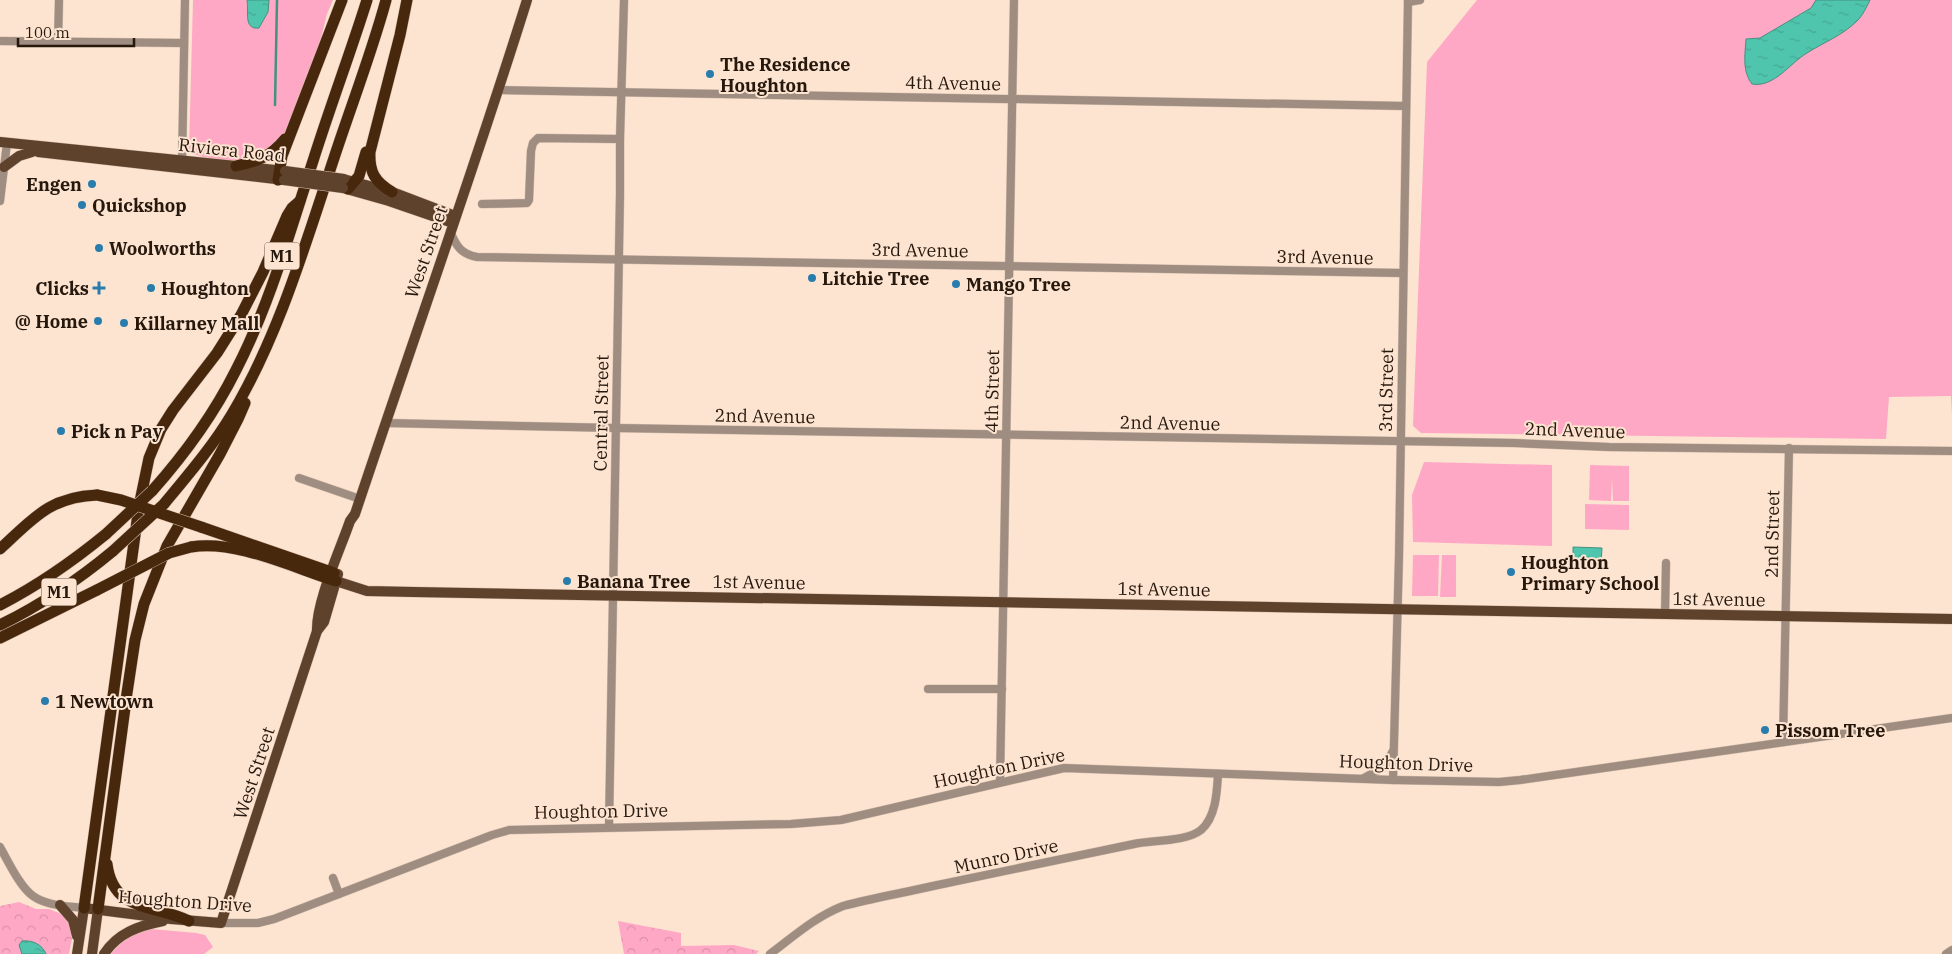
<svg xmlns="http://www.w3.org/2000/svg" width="1952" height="954" viewBox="0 0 1952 954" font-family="'IBM Plex Serif',serif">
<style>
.green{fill:#ffa8c5}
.forest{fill:url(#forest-crowns)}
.water{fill:url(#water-ripples);stroke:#43917e}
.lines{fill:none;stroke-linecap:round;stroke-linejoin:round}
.stream{stroke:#43917e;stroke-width:2.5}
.minor-casing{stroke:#d6bfae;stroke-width:9}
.major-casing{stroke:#d6bfae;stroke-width:11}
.highway-casing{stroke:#d6bfae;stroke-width:12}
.minor{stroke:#9e8d80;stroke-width:8}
.major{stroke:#5f422c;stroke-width:10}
.highway{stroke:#48280c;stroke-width:11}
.major-bridge-casing{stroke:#d6bfae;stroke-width:11;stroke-linecap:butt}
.highway-bridge-casing{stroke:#d6bfae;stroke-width:12;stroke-linecap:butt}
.major-bridge{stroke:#5f422c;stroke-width:10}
.highway-bridge{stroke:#48280c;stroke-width:11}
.poi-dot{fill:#287dad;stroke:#fde4d1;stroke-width:2}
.labels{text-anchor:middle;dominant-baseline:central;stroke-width:4;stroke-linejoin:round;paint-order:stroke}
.shield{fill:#fde4d1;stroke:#675548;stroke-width:1}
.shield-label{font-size:16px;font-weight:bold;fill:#27180d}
.poi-label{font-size:18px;font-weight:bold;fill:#27180d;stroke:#fde4d1;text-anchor:start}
.street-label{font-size:18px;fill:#27180d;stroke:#fde4d1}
</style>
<defs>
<pattern id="forest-crowns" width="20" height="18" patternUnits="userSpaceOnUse" patternTransform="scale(1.25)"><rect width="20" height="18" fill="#ffa8c5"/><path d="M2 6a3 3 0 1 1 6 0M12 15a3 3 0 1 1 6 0" fill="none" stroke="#db90a8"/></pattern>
<pattern id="water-ripples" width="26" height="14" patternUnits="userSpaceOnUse" patternTransform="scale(1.25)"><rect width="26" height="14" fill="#4fc5ae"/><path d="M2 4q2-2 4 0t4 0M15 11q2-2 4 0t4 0" fill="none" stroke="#45a894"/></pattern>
</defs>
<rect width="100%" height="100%" fill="#fde4d1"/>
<!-- green -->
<g class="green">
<path d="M193,0h140l-6,14 -10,40 -32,82c-9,10 -30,23 -44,24 -15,1 -36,-1 -50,-7l-2,-3z"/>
<path d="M1477,0h475v415l-1,-19 -62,1 -3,42 -465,-6 -8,-7 14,-364z"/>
<path d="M1424,462l128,3v81l-139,-4 -1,-47z"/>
<path d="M1590,465l39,1v35h-16l-1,-23 -1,23 -22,-1z"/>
<path d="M1585,504l44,1v25l-44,-1z"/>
<path d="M1413,555h26l-1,41h-26z"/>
<path d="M1442,555h14v42h-16z"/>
<path d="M152,929l44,4 9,2 8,12 -9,7h-93c13,-16 22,-20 41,-25z"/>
</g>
<!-- forest -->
<g class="forest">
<path d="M19,902l17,7h13l10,4 10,7 3,18 -3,16h-69v-48z"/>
<path d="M618,921l63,12v13l53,-1 25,6 -3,3h-132z"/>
</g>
<!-- water -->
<g class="water">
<path d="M247,0h22l-1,12 -9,16c-16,2 -10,-17 -12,-28z"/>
<path d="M1816,0h54c-3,6 -7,15 -12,20 -16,16 -32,21 -51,33 -17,10 -33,35 -55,31 -10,-13 -7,-29 -6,-45l14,-1 51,-30z"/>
<path d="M1573,547l29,1 -1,16 -28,-1z"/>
<path d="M22,941c10,-1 20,3 24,13h-24l-3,-9z"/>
</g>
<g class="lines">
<!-- stream -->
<path class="stream" d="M275,105l2,-105"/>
<defs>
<g id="minor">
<path d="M1408,2l12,-2"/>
<path d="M0,41l184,2"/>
<path d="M58,42l1,-42"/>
<path d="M499,90l907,16"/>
<path d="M182,164l3,-164"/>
<path d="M0,201l7,-58"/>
<path d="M482,204l45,-1 2,-3 2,-49 2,-8 5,-5 82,1"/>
<path d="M450,231c6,15 11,23 27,26l926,16"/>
<path d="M387,423l229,5 899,15 94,4 343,4"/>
<path d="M299,478l61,21"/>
<path d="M1665,614l1,-51"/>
<path d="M928,689h74"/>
<path d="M1783,742l6,-294"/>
<path d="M1364,778l20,-11 9,-16"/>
<path d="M1393,780l6,-224 9,-556"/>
<path d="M1000,782l14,-782"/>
<path d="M609,827l11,-633v-55l4,-139"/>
<path d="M0,847c8,14 20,40 33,49 14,10 35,10 51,12"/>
<path d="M333,878l6,16"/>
<path d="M221,923h37l16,-4 218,-84 17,-5 282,-6 50,-4 223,-52 329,12 106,2 21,-2 432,-62"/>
<path d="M770,954c24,-18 45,-37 73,-48 30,-8 60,-13 90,-20 67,-14 134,-28 201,-42 18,-4 52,-2 67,-14 15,-13 16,-38 17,-56"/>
<path d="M1946,954l6,-4"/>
</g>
<g id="major">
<path d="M0,142l285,29"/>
<path d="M38,152l246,28"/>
<path d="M4,167l15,-11 13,-4"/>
<path d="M347,180l45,12 63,24"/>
<path d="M343,188l46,13 64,22"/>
<path d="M336,581l31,10 47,1 1538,27"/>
<path d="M317,631c-1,-29 23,-81 33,-110l5,-7c57,-171 118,-341 172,-514"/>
<path d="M60,905l13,15 4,16"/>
<path d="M77,954l7,-46 87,11 50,4 96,-292 7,-9 14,-48"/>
<path d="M92,954l6,-45"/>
<path d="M104,954c14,-21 34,-28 59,-33"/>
</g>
<g id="highway">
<path d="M236,166c22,-5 34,-9 49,-27"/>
<path d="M278,180l4,-24 60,-156"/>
<path d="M348,189l11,-13 7,-24"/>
<path d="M392,192c-17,-10 -23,-20 -22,-40l30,-117 7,-35"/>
<path d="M152,491c33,-37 62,-77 84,-121 34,-66 54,-139 77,-209 17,-54 37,-107 54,-161"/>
<path d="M164,504c24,-29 49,-58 68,-90 47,-79 73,-169 102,-256 17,-52 38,-106 52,-158"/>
<path d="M201,527l133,46"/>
<path d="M191,547c44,-8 103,21 145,34"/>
<path d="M0,549c33,-30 49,-52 97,-54"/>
<path d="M0,605c39,-20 73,-44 106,-71"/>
<path d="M0,625c41,-20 78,-45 113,-74"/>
<path d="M0,638l97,-48"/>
<path d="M107,864c6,49 48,40 82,57"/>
<path d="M84,908l55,-402 10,-48 12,-29 12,-19 44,-57 24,-38 22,-43 24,-56 5,-8 8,-7"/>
<path d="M98,909l29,-216 8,-53 9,-36 23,-58 53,-92 18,-35 7,-16"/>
</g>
</defs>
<!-- minor casing -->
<use href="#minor" class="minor-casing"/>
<!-- major casing -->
<use href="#major" class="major-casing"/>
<!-- highway casing -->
<use href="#highway" class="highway-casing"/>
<!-- minor -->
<use href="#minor" class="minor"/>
<!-- major -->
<use href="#major" class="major"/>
<!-- highway -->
<use href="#highway" class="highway"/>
<defs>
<g id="major-bridge">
<path d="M285,171l59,8"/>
<path d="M284,180l59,8"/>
</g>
<g id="highway-bridge">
<path d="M97,495l24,5 80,27"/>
<path d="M106,534l46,-43"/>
<path d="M113,551l51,-47"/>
<path d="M97,590l72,-37 22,-6"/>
</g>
</defs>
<!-- major-bridge casing -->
<use href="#major-bridge" class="major-bridge-casing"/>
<!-- highway-bridge casing -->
<use href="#highway-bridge" class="highway-bridge-casing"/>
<!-- major-bridge -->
<use href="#major-bridge" class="major-bridge"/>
<!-- highway-bridge -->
<use href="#highway-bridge" class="highway-bridge"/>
</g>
<!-- markers -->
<g class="poi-dot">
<circle cx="710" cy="74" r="5"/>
<circle cx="92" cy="184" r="5"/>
<circle cx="82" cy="205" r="5"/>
<circle cx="99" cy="248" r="5"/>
<circle cx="812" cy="278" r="5"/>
<circle cx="956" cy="284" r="5"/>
<path d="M96.5 280.5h5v5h5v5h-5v5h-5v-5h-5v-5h5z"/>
<circle cx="151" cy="288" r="5"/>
<circle cx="98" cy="321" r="5"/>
<circle cx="124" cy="323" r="5"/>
<circle cx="61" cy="431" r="5"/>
<circle cx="1511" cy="572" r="5"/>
<circle cx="567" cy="581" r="5"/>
<circle cx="45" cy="701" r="5"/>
<circle cx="1765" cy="730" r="5"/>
</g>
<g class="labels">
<!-- shield labels -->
<g class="shield">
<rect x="264.5" y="242.5" width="35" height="27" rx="4"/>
<rect x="41.5" y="578.5" width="35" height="27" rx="4"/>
</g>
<g class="shield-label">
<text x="282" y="256">M1</text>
<text x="59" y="592">M1</text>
</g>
<!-- poi labels -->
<g class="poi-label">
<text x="720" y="64">The Residence<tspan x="720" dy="21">Houghton</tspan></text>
<text x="82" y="184" text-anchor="end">Engen</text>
<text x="92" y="205">Quickshop</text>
<text x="109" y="248">Woolworths</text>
<text x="822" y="278">Litchie Tree</text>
<text x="966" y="284">Mango Tree</text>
<text x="89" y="288" text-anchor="end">Clicks</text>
<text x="161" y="288">Houghton</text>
<text x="88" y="321" text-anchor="end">@ Home</text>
<text x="134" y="323">Killarney Mall</text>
<text x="71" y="431">Pick n Pay</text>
<text x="1521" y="562">Houghton<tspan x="1521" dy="21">Primary School</tspan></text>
<text x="577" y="581">Banana Tree</text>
<text x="55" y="701">1 Newtown</text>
<text x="1775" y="730">Pissom Tree</text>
</g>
<!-- street labels -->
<g class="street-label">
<text transform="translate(953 83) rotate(1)">4th Avenue</text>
<text transform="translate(232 150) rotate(6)">Riviera Road</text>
<text transform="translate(920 250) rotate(1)">3rd Avenue</text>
<text transform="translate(426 252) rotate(-71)">West Street</text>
<text transform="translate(1325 257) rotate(1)">3rd Avenue</text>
<text transform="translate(1386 390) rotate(-89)">3rd Street</text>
<text transform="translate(992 391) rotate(-89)">4th Street</text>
<text transform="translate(601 413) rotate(-89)">Central Street</text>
<text transform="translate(765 416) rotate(1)">2nd Avenue</text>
<text transform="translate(1170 423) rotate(1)">2nd Avenue</text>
<text transform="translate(1575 430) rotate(2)">2nd Avenue</text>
<text transform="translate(1772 534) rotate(-89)">2nd Street</text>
<text transform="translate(759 582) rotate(1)">1st Avenue</text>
<text transform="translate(1164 589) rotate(1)">1st Avenue</text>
<text transform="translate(1719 599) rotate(1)">1st Avenue</text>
<text transform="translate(1406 763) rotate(2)">Houghton Drive</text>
<text transform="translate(999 768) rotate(-12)">Houghton Drive</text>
<text transform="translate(254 773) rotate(-72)">West Street</text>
<text transform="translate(601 811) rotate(-1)">Houghton Drive</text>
<text transform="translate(1006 856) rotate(-12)">Munro Drive</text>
<text transform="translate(185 901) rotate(4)">Houghton Drive</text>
</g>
</g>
<!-- scale -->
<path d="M18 38v8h116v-8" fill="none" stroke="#27180d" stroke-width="2.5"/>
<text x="25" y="38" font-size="15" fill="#27180d" stroke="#fde4d1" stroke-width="4" paint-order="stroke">100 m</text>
</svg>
